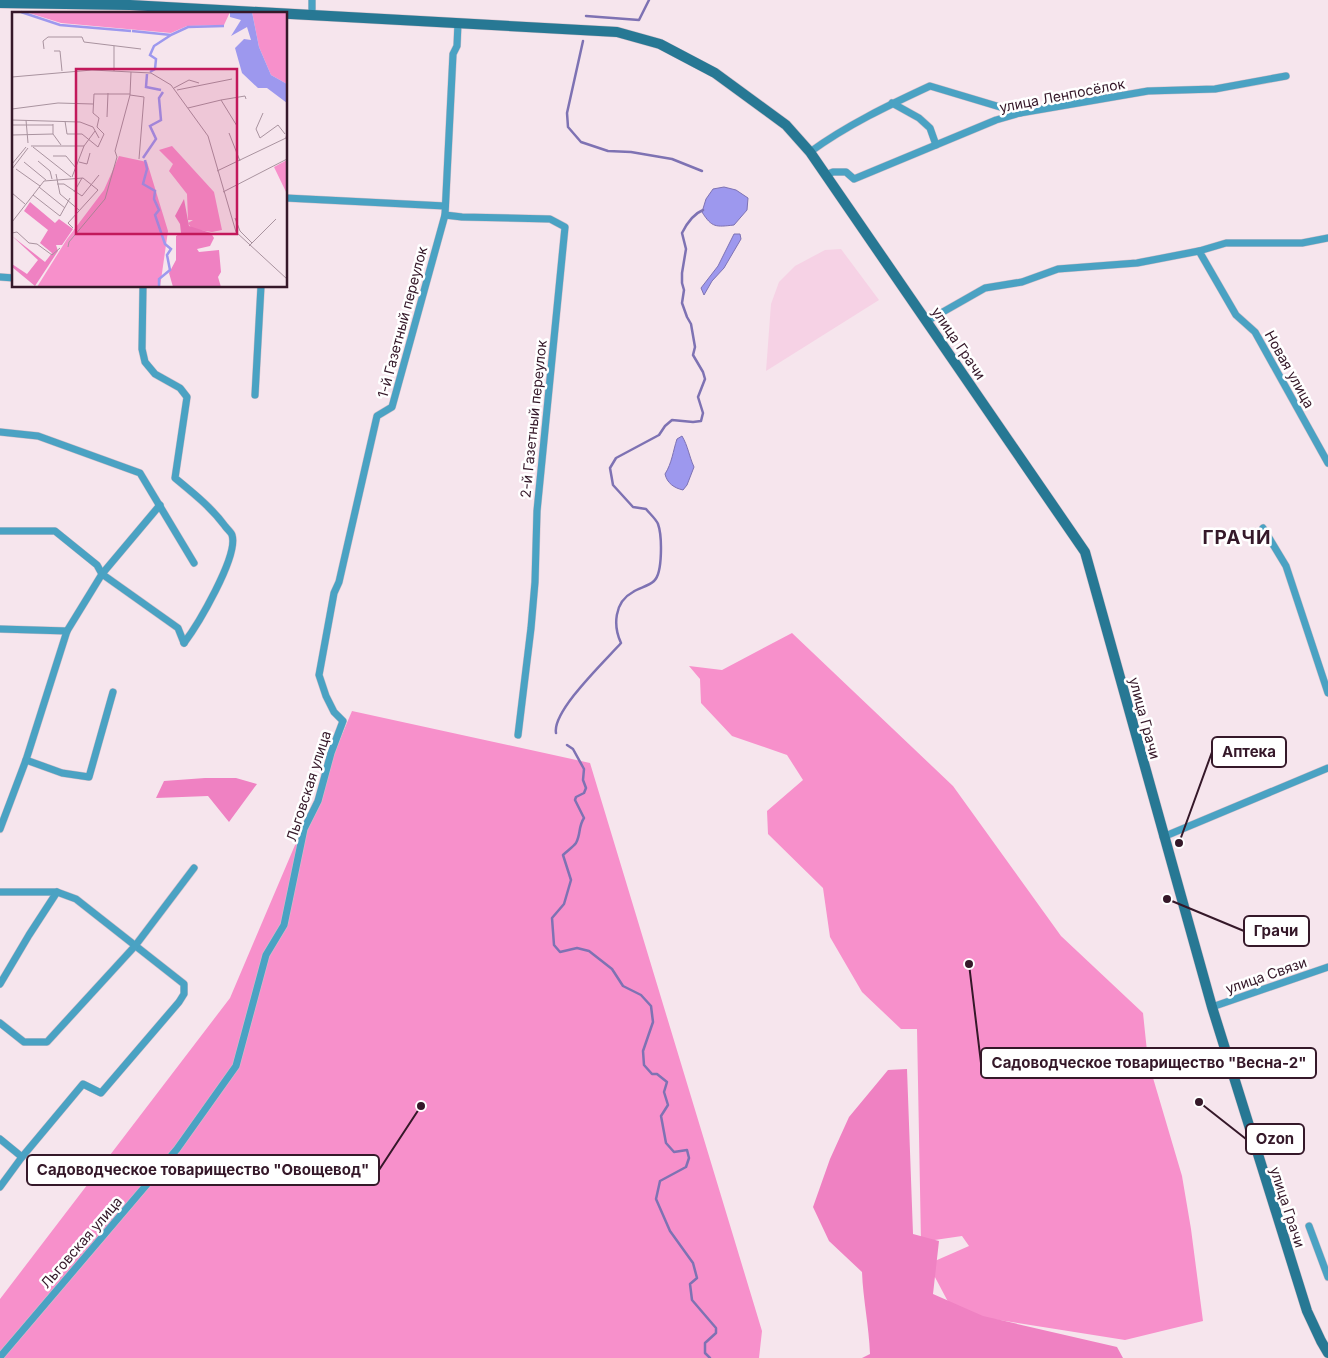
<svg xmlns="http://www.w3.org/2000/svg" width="1328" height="1358" viewBox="0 0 1328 1358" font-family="Inter,sans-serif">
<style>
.built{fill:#f6d2e5}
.green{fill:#f790cb}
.forest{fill:#ef81c2}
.water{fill:#9d98ee;stroke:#7e72b3}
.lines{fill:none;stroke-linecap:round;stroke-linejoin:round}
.stream{stroke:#7e72b3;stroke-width:2.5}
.street-casing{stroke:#d3c0ca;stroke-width:8}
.secondary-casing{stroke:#d3c0ca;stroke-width:11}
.street{stroke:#4aa2c3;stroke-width:7}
.secondary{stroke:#277894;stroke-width:10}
.labels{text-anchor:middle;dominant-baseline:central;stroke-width:5;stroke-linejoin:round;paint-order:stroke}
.street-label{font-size:14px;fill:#351829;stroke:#fff}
.district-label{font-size:19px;font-weight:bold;letter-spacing:1px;fill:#351829;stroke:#fff}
.inset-river{fill:none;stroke:#9d98ee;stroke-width:2.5}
.inset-road{fill:none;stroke:#a9939f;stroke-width:1}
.view{fill:#c2185b;fill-opacity:0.15;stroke:#c2185b;stroke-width:2.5}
.inset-edge{fill:none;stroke:#351829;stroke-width:2.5}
.leader{fill:none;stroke:#351829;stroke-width:2}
.callout-dot{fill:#351829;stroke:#fff;stroke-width:2}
.callout{fill:#fff;stroke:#351829;stroke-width:2}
.callout-label{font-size:15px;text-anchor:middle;font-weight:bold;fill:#351829}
</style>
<rect width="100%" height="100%" fill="#f6e5ed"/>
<!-- built -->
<path class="built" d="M841,249l38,51 -113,71 5,-67 8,-22 16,-16 30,-16z"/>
<!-- green -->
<g class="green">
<path d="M792,633l161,153 108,150 82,77 5,48 34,115 9,53 12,92 -78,19 -171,-27 -26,-49 41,-18 -7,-10 -41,6 -4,-213h-16l-39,-37 -32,-55 -7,-49 -55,-54 -1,-23 36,-31 -16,-25 -55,-19 -31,-33 -1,-24 -11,-13 33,4z"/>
<path d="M352,711l238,52 172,568 -3,27h-759v-59l230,-301z"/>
</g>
<!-- forest -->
<g class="forest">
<path d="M205,778h31l21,6 -28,38 -21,-26 -52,2 8,-17z"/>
<path d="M907,1069l6,165 26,7 -6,53 50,22 134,31 6,11h-261l8,-4c-1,-28 -7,-55 -8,-82l-33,-31 -16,-34 17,-48 19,-42 39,-47z"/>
</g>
<!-- water -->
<g class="water">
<path d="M724,187l12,3 12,8 -1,12 -13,15c-18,2 -22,3 -32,-13l4,-13 7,-10z"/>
<path d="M734,234h6l1,5 -17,29 -12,13 -8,14 -3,-7 17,-22z"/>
<path d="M682,436c6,10 7,20 12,31l-7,18 -4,5c-9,-2 -16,-7 -18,-16 7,-11 8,-23 12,-35z"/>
</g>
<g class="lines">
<!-- stream -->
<g class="stream">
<path d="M586,16l53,4 10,-20"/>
<path d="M583,41l-16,72 1,14 13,15 27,9 23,1 41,7 30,12"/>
<path d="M556,733c-4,-22 50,-73 65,-90 -8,-17 -7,-41 12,-51 6,-4 16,-6 21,-11 9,-8 8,-46 4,-57 -2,-5 -8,-10 -12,-15l-13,-2 -20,-22 -3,-17 6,-10 43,-23 6,-9 7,-6 21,2 8,-1 2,-8 -5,-16 7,-18 -2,-7 -10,-17 2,-8 -4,-23 -4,-7 -5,-14 2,-13 -2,-7v-10l4,-24 -4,-16c5,-10 11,-19 21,-23"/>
<path d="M567,745l6,4 11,20 -1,11 3,8 -2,5 -8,4 -1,3 9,18c-6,9 -3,16 -8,25 -3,4 -9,8 -13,12l8,25 -7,24 -12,14 2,27 6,7 17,-4 12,3 23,18 11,17 18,9 10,11 2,16 -10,29 1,14 8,9h5l10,8 -3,10 4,13 -7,11 5,27 8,9 13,-2 2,8 -3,9 -26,14 -4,18 14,32 23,32 4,15 -7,6 2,16 24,28v5l-11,10v10l5,5"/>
</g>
<defs>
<g id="street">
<path d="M312,15v-15"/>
<path d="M892,103l27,15 11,10 6,17"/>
<path d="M810,152c37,-27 79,-47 120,-66l90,27"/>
<path d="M826,175l7,-3h13l8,7 142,-59 24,-7 128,-22 67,-2 71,-13"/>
<path d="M286,198l159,8"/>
<path d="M445,215l17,2 88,2 15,8 -28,284 -2,71 -4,46 -13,107"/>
<path d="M1328,238l-26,5h-76l-27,8 37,64 19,17 73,131"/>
<path d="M0,277l14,1"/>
<path d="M143,286l-1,63 3,13 10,12 25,14 7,9 -12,81c18,15 36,29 50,48 2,3 6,6 7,9 7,21 -35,91 -48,108"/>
<path d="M927,321l58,-33 37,-6 36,-13 79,-6 62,-12"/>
<path d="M255,395l6,-109"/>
<path d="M0,432l38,4 102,37 54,90"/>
<path d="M1263,528l23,38 42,127"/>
<path d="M0,531h55l42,34 5,9 76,54 6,15"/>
<path d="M0,629l67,2"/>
<path d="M26,760l36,13 27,4 24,-85"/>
<path d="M0,829l26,-69 41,-129 35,-57 58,-69"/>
<path d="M1163,837l165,-69"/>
<path d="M0,892h57l19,7 108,85v10l-5,8 -78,91 -18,-9 -61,73 -22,30"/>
<path d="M0,984l29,-49 28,-43"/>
<path d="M1212,1007l116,-40"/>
<path d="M0,1023l24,19h23l88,-96 59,-78"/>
<path d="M0,1139l22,18"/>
<path d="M1309,1226l19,51"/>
<path d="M0,1357l177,-208 59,-83 30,-111 18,-30 20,-96 14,-28 13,-48 12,-32 -9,-9 -8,-16 -7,-21 15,-82 5,-11 38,-166 15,-9 53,-192 8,-161 4,-8 1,-23"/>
</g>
<path id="secondary" d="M0,3l130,2 487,27 43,12 55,29 71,52 24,27 275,400 127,455 95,304 14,30 7,12"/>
</defs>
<!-- street casing -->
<use href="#street" class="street-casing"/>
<!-- secondary casing -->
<use href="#secondary" class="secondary-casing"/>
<!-- street -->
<use href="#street" class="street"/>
<!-- secondary -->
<use href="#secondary" class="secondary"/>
</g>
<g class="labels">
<!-- street labels -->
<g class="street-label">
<text transform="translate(1062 95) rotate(-11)">улица Ленпосёлок</text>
<text transform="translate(402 322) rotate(-75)">1-й Газетный переулок</text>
<text transform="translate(959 343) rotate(56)">улица Грачи</text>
<text transform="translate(1290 369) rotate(61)">Новая улица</text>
<text transform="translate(533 419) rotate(-84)">2-й Газетный переулок</text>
<text transform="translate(1145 718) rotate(75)">улица Грачи</text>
<text transform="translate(308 786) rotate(-72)">Льговская улица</text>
<text transform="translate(1266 975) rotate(-19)">улица Связи</text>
<text transform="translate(1288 1207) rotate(72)">улица Грачи</text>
<text transform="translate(81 1242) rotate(-49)">Льговская улица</text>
</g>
<!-- district labels -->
<g class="district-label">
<text x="1237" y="537">ГРАЧИ</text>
</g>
</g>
<!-- overview -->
<g transform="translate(12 12)">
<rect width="275" height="275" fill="#f6e5ed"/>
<path d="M14,0h204l-6,13 -37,1 -16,7 -110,-10zM240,0h35v72l-16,-9 -12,-28zM160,134l42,46 8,38 -10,2 -20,-3 -4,-6 5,-3h-5l-1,-26 -18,-23 4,-7 -14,-14zM107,144l28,6 21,69 -8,56h-123l30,-48 37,-49zM275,148v34l-13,-27z" fill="#f790cb"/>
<path d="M172,187l5,27 22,7 3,5 -4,8 -13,3 2,3 20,-2 2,22 -3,5 3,10h-48l-4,-14 7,-13v-24l5,-3 -1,-9 -5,-8zM18,190l25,21 4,-4 14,10 -11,16h-6l2,6 -23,35 -23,-19v-3l15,10 11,-14 -26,-24 33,26 7,-9 -12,-10 8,-13 -24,-19z" fill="#ef81c2"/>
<path d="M218,0h22l7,35 12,28 16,9v19l-20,-15h-9l-16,-15 -7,-25 9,-9 7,1 -4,-13 -16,9 10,-16 -11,-3z" fill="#9d98ee"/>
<path class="inset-river" d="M9,0l39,13 71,6M120,19l39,4 17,-8 36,-1M138,60l5,-3 1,-10 -6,-4 4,-9 17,-11M135,62l-1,13 15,3M131,146l13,-19 -6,-13 11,-6 -2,-22 4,-6M133,148l2,9 -4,15 12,7 -1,8 5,11 -4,5 10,29 6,5 -4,6 3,15 -11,9v8"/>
<path class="inset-road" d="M32,37l-1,-8 5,-4h34l2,5 57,7M42,39h6l2,20M102,59v-25M0,65l80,-7 59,3 20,12 37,51 28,96 51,47M162,76l15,-8 10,3M165,78l55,-11M118,83l14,2 -5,62M176,96l33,-8M0,97l46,-6 35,1M251,101l-7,16 4,9 18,-13 7,9M95,105l1,-24M0,108l68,2 13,5 6,11M14,108l2,23M53,109l2,13h15l16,13M41,112v10l8,11M0,113h41M225,114l-16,-26 24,-4 1,3M217,121l11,28M0,123l41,-1M19,134h53M21,135l38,30M86,135l6,-13 -7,-7 2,-9 -6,-5 1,-19h36M41,144h13l10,12M26,149l12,10 2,8M12,150l22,18M67,150l8,2 3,-11M0,152l14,-17M0,157l16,-21M4,157l24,17M205,159l69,-33 1,-5M44,162l4,20 19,16M60,165l12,-31 11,-15M45,172h7l18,12 17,-21M27,175l26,21M62,180l8,-14M211,180l64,-33M0,181l13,11M21,183l27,21 10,-18M223,206l5,13 12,12 -3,3M0,210l32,-41 39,-3 15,12 -30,33 5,5M0,221l5,-1 12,11 8,1 15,11 8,-7M240,231l24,-24M56,235l1,-5 36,-43 12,-42 -2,-6 15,-56 1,-23"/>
<path class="view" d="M64,57h161v165h-161z"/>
<rect width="275" height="275" class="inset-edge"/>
</g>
<!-- callouts -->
<path class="leader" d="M1179 843L1212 752M1167 899L1244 931M969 964L981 1063M1199 1102L1246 1139M421 1106L379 1170"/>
<g class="callout-dot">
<circle cx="1179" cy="843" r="5"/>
<circle cx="1167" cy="899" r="5"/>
<circle cx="969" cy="964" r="5"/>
<circle cx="1199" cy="1102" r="5"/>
<circle cx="421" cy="1106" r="5"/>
</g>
<g class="callout">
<rect x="1212" y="737" width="74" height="30" rx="5"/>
<rect x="1244" y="916" width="65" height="30" rx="5"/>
<rect x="981" y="1048" width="335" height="30" rx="5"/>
<rect x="1246" y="1124" width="58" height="30" rx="5"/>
<rect x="27" y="1155" width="352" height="30" rx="5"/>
</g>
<g class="callout-label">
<text x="1249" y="757">Аптека</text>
<text x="1276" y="936">Грачи</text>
<text x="1149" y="1068">Садоводческое товарищество "Весна-2"</text>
<text x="1275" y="1144">Ozon</text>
<text x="203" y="1175">Садоводческое товарищество "Овощевод"</text>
</g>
</svg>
